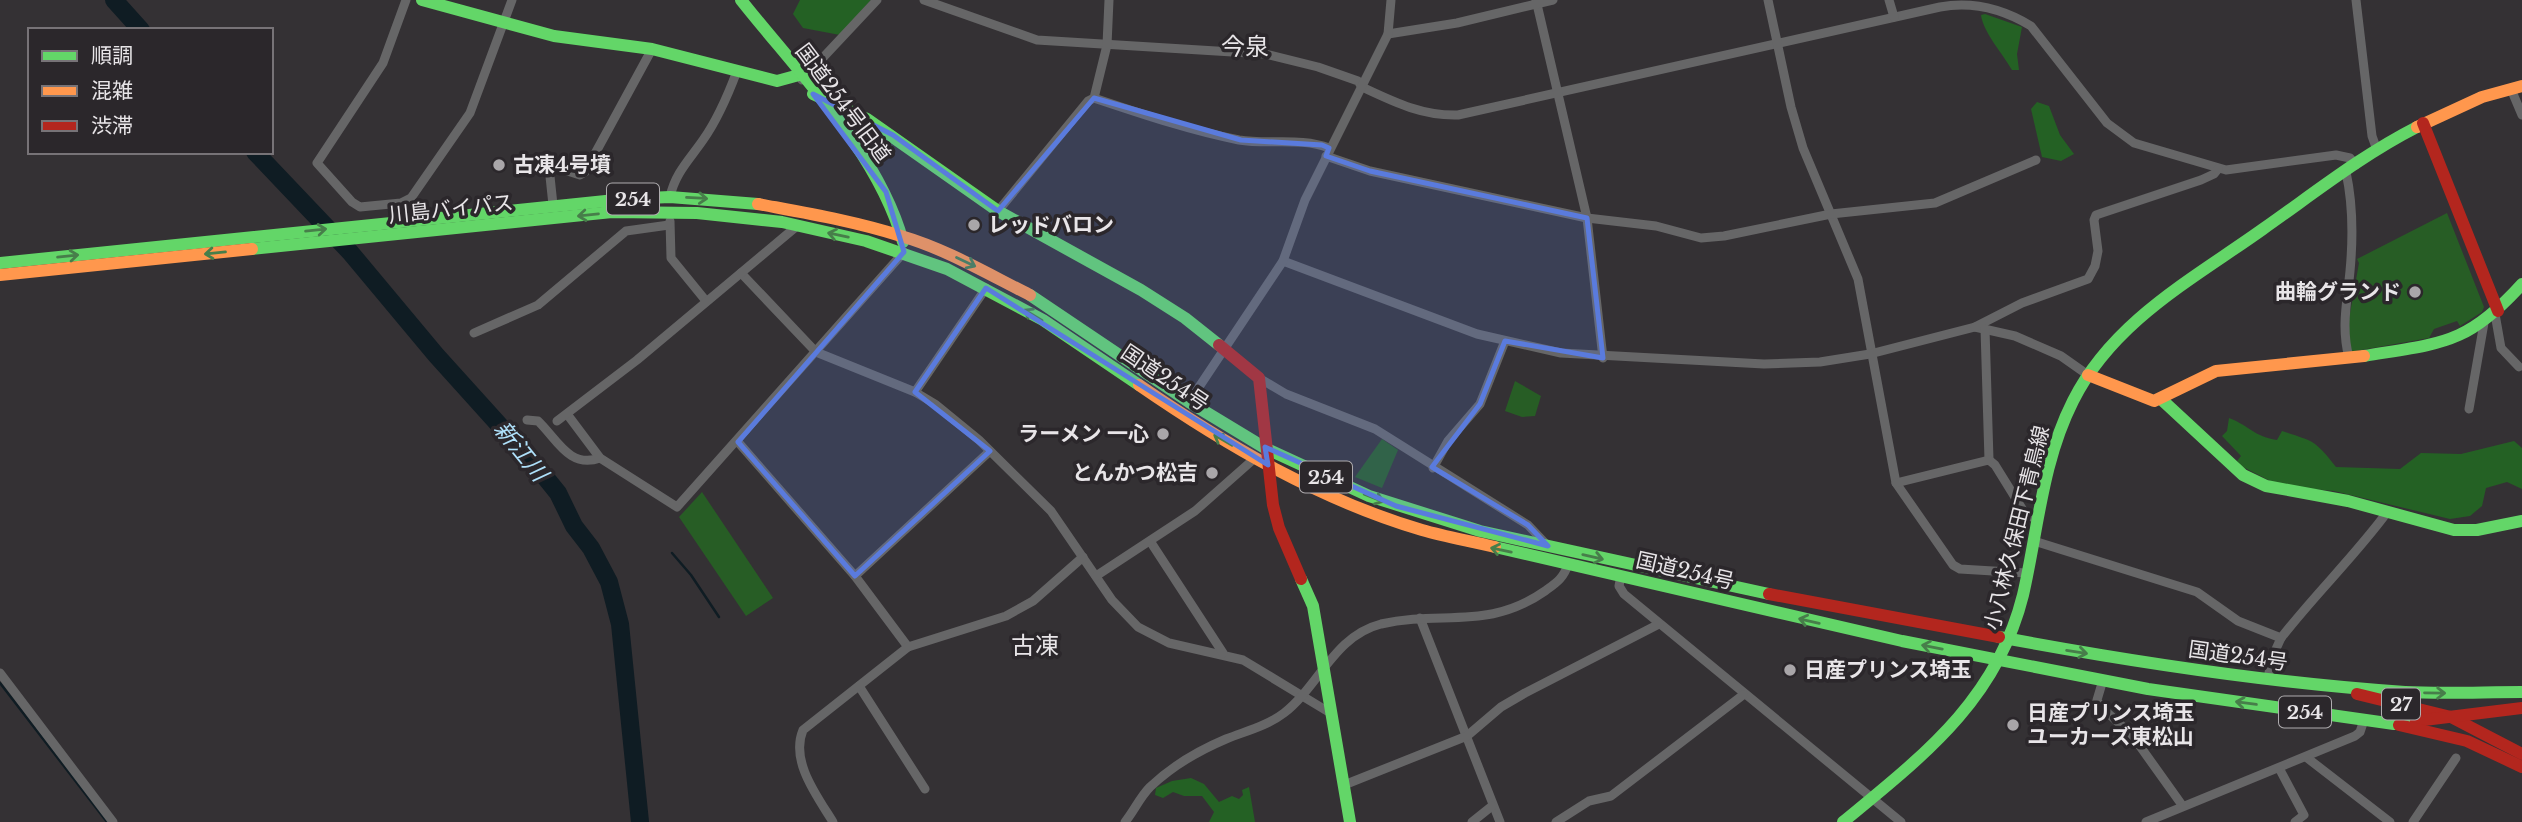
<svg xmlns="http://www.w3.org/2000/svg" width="2522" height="822" viewBox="0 0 2522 822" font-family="'Libre Baskerville','Noto Sans JP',serif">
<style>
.green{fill:#275d25}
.forest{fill:#246124}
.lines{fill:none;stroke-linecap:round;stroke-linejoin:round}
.stream{stroke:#0f1c23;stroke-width:2.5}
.river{stroke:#0f1c23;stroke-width:18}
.street{stroke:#666667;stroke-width:9}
.fast{stroke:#63d668;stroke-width:12}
.slow{stroke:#ff974d;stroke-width:12}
.jam{stroke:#b3261e;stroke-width:12}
.oneway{stroke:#477e4a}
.marked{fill:#5a7bdd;fill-opacity:0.2;stroke:#5a7bdd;stroke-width:5;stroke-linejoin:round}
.poi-dot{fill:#a9a6a9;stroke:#2b272b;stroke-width:2.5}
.labels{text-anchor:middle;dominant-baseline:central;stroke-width:7;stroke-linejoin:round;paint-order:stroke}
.shield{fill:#2b272b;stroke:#afacaf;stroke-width:2}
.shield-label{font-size:19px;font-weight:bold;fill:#e8e5e8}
.street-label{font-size:21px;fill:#e8e5e8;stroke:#2b272b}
.poi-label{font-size:21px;font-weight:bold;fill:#e8e5e8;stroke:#2b272b;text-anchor:start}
.water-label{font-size:23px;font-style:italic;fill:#afe1fb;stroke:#2b272b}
.quarter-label{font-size:24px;fill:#e8e5e8;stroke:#2b272b}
</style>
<rect width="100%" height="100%" fill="#343134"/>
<!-- green -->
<g class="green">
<path d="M2447,213l37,94 -2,5 -22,14 -3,-5 -23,8 -5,9 -79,14 -3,-22 12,-67 -2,-4z"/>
<path d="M1515,381l26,15 -6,20 -13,1 -17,-6z"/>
<path d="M1382,439l16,11 -16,38 -27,-11z"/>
<path d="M702,492l71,106 -27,18 -67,-99z"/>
</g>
<!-- forest -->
<g class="forest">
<path d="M800,0h71l-31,35 -37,-7 -10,-14z"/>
<path d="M1985,14l37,13 -5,27 2,16h-7c-9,-16 -29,-38 -31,-55z"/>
<path d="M2037,102l12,4 11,29 14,19 -13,7 -19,-4 -11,-48z"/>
<path d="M2229,418c21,8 24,18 48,22l5,-9c32,11 32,8 54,36l64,2 21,-16 40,1 53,-13 8,7v41l-15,-7 -21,6 -4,18 -12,10 -20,3 -116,-28 -54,-5 -39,-20 -4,-5 4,-5 -19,-20 5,-5z"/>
<path d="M1191,778l13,6 15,18 13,-6 7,3 4,-4 -1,-5 7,-3 6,35h-46l5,-10 -12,-16h-18l-11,-4 -10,6 -8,-3 1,-7 16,-7z"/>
</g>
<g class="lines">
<!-- stream -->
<g class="stream">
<path d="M672,553l19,22 28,42"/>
<path d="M0,683l107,139"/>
</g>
<!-- river -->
<g class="river">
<path d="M114,0l27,30"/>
<path d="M255,152l95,100 86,103 101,112 21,26 16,33 17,22 18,34 11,42 20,198"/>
</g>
<!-- street -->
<g class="street">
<path d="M406,0l-23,63 -66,100 35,39 8,5 41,-4 10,-5 59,-85 42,-113"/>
<path d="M924,0l113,40 228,14 53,13 40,14 4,6c32,15 60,29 96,28l482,-108c33,-6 63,2 91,19l76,97 27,20 92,27 110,-15 14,3 6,7"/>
<path d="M1536,0l51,218 16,140"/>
<path d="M1768,0l23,107 12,41 55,131 38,204 57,82 7,4 66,4"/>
<path d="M1889,0l5,17"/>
<path d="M2356,0l16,136 5,14"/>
<path d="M1388,34l69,-11 96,-23"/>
<path d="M802,80l75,-80"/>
<path d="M2511,89l11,26"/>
<path d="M1094,98c48,16 95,32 145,42 29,5 62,-3 90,8"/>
<path d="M1326,156l44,15 217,47 69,8 45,12 23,-2 107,-22 104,-11 101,-43"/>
<path d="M536,161l44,14 5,-3 67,-123"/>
<path d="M549,167l4,38"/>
<path d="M2346,172c7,32 7,67 4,99 -3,32 -9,56 -1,87"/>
<path d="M670,197c5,-24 20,-38 33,-57 15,-21 25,-45 34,-69"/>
<path d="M998,211l90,-110 6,-3 13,-53 2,-45"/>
<path d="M670,221l1,37 35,43"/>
<path d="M1283,261l194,73 84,19 203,11 56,-2 50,-8 105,-27 40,9 46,20 27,19"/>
<path d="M741,273l75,79 99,40 20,12 44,36 72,71 61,89 26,27 31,16 74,17 89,54"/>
<path d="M2495,314l6,34 18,19"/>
<path d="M1975,327l47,-24 66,-24 7,-13 3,-15 -4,-31 2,-5 105,-35 13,-6 4,-5"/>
<path d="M1985,329l4,131"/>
<path d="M474,333l64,-28 88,-74 43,-6"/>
<path d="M1259,378l27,16 89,35 153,96 18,19"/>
<path d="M915,392l71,-104"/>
<path d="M1189,402l94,-141 22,-61 83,-166 3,-34"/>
<path d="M2469,409l15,-86"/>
<path d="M567,414l33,44 77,49 227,-255"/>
<path d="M527,420l11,1c19,18 31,48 62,37"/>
<path d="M557,421l80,-61 160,-134"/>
<path d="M738,442l117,134 53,71"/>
<path d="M1433,468l15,-27 32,-37 25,-63"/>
<path d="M1896,483l93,-23 6,5 31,50 12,4"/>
<path d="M1150,541l73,112"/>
<path d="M2034,541l163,51 41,29 43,17 -10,22 -3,20"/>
<path d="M855,576l135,-125"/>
<path d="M1096,576l99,-65 60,-53"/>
<path d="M1621,576l-2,10 5,8 277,228"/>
<path d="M1420,618l80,204"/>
<path d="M2281,638c34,-44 74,-82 107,-127"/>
<path d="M0,673l113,149"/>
<path d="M2103,680l-6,20 3,6 32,29 50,70"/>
<path d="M859,686l66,103"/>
<path d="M2306,757l84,65"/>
<path d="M2279,768l25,47 -9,7"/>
<path d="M1344,785l123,-49 34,-29 24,-14 134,-69"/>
<path d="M833,822c-16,-26 -43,-61 -30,-92l105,-83 98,-31 27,-15 50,-44"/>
<path d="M1125,822c9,-11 15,-25 25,-35 21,-20 50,-37 76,-48 20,-8 41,-13 58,-26 35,-27 50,-77 97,-89 61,-14 107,7 164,-33 11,-8 19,-13 23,-27"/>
<path d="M1472,822l20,-16"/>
<path d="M1556,822l33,-21 22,-5 132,-101"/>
<path d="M2146,822l209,-86 5,-4 4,-12"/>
<path d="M2413,822l43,-64"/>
</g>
<!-- fast -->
<g class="fast">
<path d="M422,0l132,36 98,13 125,32 22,-6"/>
<path d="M741,0c57,72 138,153 162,242"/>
<path d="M813,94l54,25 131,92 143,79 44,28 34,27"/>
<path d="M252,249l360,-37 85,1 85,9 84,19 81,28 96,51 96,65"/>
<path d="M0,263l625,-64 45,-2 88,7"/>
<path d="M1030,295l159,107 76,46 104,48 111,35 289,63"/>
<path d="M2364,356c78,-13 103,-11 158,-72"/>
<path d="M2161,399l82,76 23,11 82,15 106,29h23l45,-9"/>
<path d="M1495,547l407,94 246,48 246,35 22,-3"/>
<path d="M1301,579l12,27 37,216"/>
<path d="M1999,637c134,25 270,46 406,55 39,2 78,0 117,0"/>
<path d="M1843,822c80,-66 154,-122 180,-227 15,-65 19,-133 50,-194 40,-80 120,-122 190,-172 50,-35 99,-74 154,-102"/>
</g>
<!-- slow -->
<g class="slow">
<path d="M2417,127l65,-30 40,-11"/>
<path d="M758,204c48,9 96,17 143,32 45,13 87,38 129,59"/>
<path d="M0,275l252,-26"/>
<path d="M2088,375l66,26 62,-30 148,-15"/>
<path d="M1139,385c87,60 181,115 283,145 24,7 49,11 73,17"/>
</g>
<!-- jam -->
<g class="jam">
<path d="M2423,123l75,188"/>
<path d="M1219,345l40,33 14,127 6,23 22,51"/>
<path d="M1769,594l230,43"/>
<path d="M2357,694l94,23 71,37"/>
<path d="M2416,721l106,-13"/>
<path d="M2399,725l68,16 55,26"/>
</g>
</g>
<!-- one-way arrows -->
<defs><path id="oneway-shaft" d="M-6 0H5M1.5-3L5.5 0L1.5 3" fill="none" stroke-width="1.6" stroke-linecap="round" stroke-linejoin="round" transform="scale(1.75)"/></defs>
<g class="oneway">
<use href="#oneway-shaft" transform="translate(697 198) rotate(3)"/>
<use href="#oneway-shaft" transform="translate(588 215) rotate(174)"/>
<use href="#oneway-shaft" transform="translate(316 230) rotate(-6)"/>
<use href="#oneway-shaft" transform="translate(838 235) rotate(-168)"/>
<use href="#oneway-shaft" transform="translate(215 253) rotate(174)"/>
<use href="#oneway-shaft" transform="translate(68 256) rotate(-6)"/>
<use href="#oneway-shaft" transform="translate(966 262) rotate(25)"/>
<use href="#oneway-shaft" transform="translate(1033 315) rotate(-149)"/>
<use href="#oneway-shaft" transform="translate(1223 440) rotate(-150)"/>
<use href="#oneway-shaft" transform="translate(1374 498) rotate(21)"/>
<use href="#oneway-shaft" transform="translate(1501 550) rotate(-168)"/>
<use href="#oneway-shaft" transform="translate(1593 557) rotate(13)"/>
<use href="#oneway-shaft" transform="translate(1809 621) rotate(-167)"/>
<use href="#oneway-shaft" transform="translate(1932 647) rotate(-169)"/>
<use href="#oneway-shaft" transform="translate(2077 652) rotate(9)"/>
<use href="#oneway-shaft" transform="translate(2435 693) rotate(1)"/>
<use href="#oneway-shaft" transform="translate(2246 703) rotate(-172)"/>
</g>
<!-- marked area -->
<path class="marked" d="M813,94l80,41 105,76 96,-113 147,42 81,5 7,3 -3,8 44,15 217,47 16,140 -98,-17 -25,63 -48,63 96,58 20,21 -152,-40 -131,-59 3,18 -282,-177 -71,104 75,59 -135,125 -117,-134 166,-190 -18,-60z"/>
<!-- markers -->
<g class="poi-dot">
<circle cx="499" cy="165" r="7"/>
<circle cx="974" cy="225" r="7"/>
<circle cx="2415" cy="292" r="7"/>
<circle cx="1163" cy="434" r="7"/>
<circle cx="1212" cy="473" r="7"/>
<circle cx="1790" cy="670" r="7"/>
<circle cx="2013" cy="725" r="7"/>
</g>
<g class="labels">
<!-- shield labels -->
<g class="shield">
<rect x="607" y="183.5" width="52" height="31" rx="5"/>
<rect x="1300" y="461.5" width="52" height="31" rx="5"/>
<rect x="2382" y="688.5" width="38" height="31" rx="5"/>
<rect x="2279" y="696.5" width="52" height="31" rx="5"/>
</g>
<g class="shield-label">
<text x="633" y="199">254</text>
<text x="1326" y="477">254</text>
<text x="2401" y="704">27</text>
<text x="2305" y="712">254</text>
</g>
<!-- street labels -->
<g class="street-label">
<text transform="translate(843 103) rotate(53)">国道254号旧道</text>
<text transform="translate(451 209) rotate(-6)">川島バイパス</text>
<text transform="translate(1165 378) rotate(34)">国道254号</text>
<text transform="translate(2017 528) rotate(-76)">小八林久保田下青鳥線</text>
<text transform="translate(1685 571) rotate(13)">国道254号</text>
<text transform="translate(2238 656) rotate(8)">国道254号</text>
</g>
<!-- poi labels -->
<g class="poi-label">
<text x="513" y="165">古凍4号墳</text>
<text x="988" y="225">レッドバロン</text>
<text x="2401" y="292" text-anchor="end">曲輪グランド</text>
<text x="1149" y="434" text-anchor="end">ラーメン 一心</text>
<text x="1198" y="473" text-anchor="end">とんかつ松吉</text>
<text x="1804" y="670">日産プリンス埼玉</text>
<text x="2027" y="713">日産プリンス埼玉<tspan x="2027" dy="24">ユーカーズ東松山</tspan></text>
</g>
<!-- water labels -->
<g class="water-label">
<text transform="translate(521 451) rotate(51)">新江川</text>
</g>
<!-- quarter labels -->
<g class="quarter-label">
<text x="1245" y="46">今泉</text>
<text x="1035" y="645">古凍</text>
</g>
</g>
<!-- legend -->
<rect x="28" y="28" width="245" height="126" fill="#2b272b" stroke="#777377" stroke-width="2"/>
<rect x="42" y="51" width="35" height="10" fill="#63d668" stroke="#777377" stroke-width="2"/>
<text x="91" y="63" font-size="21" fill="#e8e5e8">順調</text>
<rect x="42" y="86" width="35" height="10" fill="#ff974d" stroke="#777377" stroke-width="2"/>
<text x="91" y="98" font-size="21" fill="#e8e5e8">混雑</text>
<rect x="42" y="121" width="35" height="10" fill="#b3261e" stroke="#777377" stroke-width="2"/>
<text x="91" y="133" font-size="21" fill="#e8e5e8">渋滞</text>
</svg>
